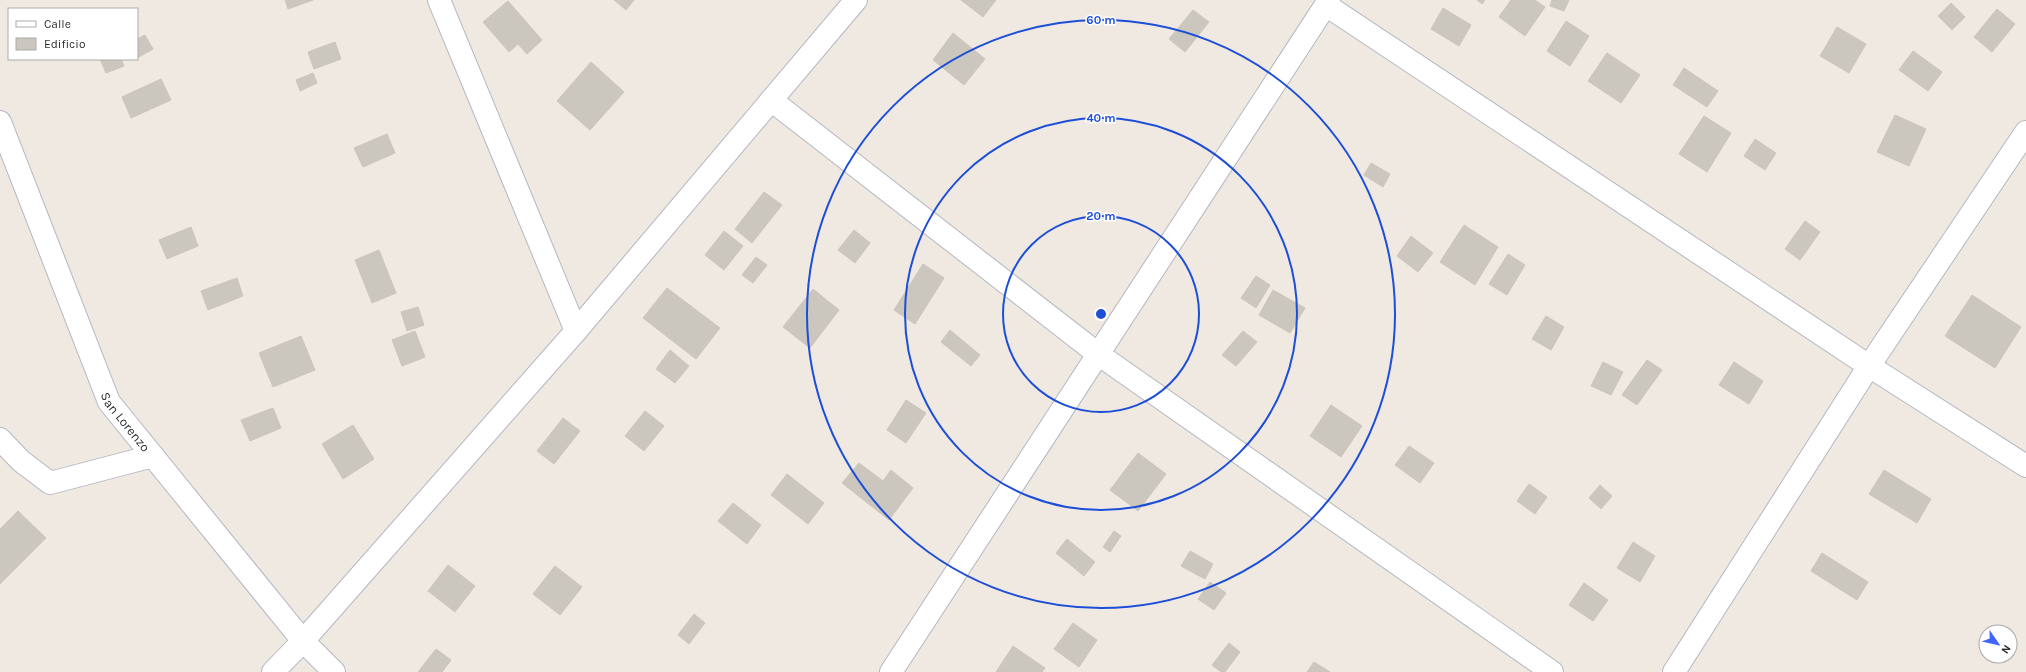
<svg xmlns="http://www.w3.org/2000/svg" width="2026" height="672" viewBox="0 0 2026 672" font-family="Karla,sans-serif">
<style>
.building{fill:#cbc7bf;stroke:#cbc5ba}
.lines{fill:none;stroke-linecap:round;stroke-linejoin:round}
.minor-casing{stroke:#b4b7c1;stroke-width:24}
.tertiary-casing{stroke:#b4b7c1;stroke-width:24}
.minor{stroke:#fff;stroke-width:22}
.tertiary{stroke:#fff;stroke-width:22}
.ring{fill:none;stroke:#1d4ed8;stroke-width:2}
.labels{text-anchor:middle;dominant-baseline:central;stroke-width:3;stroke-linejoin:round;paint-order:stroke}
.street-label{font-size:13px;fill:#2e2e2e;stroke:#fff}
.centre{fill:#1d4ed8;stroke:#fff;stroke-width:2}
.ring-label{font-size:12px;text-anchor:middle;font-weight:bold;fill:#1d4ed8;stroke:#fff;stroke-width:3;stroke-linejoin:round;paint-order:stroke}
</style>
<rect width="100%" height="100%" fill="#efe9e1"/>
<!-- building -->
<g class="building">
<path d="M285,0h28l-25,9z"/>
<path d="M614,0h20l-8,10z"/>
<path d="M961,0h35l-13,17z"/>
<path d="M1477,0h8l-3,4z"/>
<path d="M1511,0h24l10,7 -20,29 -26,-19z"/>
<path d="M1552,0h17l-5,11 -14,-5z"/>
<path d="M508,1l34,39 -15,14 -9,-10 -9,8 -26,-30z"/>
<path d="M1951,3l14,14 -13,13 -14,-14z"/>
<path d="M1443,8l28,17 -12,21 -28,-17z"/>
<path d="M1997,9l18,15 -23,28 -18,-15z"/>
<path d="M1193,10l16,12 -24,30 -16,-13z"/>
<path d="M1566,21l23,15 -19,30 -23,-15z"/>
<path d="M1837,27l29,17 -17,29 -29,-17z"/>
<path d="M953,33l32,26 -21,26 -31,-25z"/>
<path d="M145,35l8,14 -16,9v-19z"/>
<path d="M335,42l6,17 -27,10 -6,-17z"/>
<path d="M1913,51l29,21 -14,19 -29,-21z"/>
<path d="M1607,53l33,22 -19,28 -33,-22z"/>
<path d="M100,59h21l3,7 -18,7z"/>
<path d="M591,62l33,30 -34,38 -33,-29z"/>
<path d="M1684,68l34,23 -11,16 -34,-22z"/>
<path d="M313,73l4,10 -17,8 -4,-11z"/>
<path d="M161,79l10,21 -40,18 -9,-21z"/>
<path d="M1895,115l31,14 -17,37 -32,-14z"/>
<path d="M1704,116l27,17 -24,39 -28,-18z"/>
<path d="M387,134l8,19 -32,14 -9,-19z"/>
<path d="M1755,139l21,14 -11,17 -21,-14z"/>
<path d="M1371,163l19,11 -7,13 -19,-12z"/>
<path d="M764,192l18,13 -30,38 -17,-14z"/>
<path d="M1805,221l15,11 -20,28 -15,-11z"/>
<path d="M1464,225l34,22 -23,38 -35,-23z"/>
<path d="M191,227l7,19 -31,13 -8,-19z"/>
<path d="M854,230l16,13 -15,20 -17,-13z"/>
<path d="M724,231l19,15 -19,24 -19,-15z"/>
<path d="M1411,236l22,17 -15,19 -21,-16z"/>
<path d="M379,250l17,43 -24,10 -17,-43z"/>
<path d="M1508,254l17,11 -18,30 -18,-11z"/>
<path d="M756,257l11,8 -14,18 -11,-8z"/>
<path d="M923,264l21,14 -29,46 -21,-14z"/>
<path d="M1256,276l14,9 -14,23 -15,-10z"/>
<path d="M237,278l6,18 -35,14 -7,-19z"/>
<path d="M667,288l53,40 -24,31 -53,-41z"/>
<path d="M813,289l26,21 -29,38 -27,-21z"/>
<path d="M1273,290l32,18 -15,25 -31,-18z"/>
<path d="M1972,295l49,32 -26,41 -50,-32z"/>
<path d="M418,307l6,18 -17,6 -6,-19z"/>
<path d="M1546,316l18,11 -13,23 -19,-11z"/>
<path d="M950,330l30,25 -9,11 -30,-24z"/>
<path d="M415,331l10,26 -23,9 -10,-26z"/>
<path d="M1243,331l14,11 -21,24 -14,-11z"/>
<path d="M301,336l14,34 -42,17 -14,-34z"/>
<path d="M670,350l19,16 -14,17 -19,-14z"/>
<path d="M1647,360l15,10 -25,35 -15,-10z"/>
<path d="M1603,362l20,10 -12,23 -20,-9z"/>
<path d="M1734,362l29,19 -14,23 -30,-19z"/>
<path d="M906,400l20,13 -20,30 -19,-13z"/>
<path d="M1331,405l31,21 -21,31 -31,-21z"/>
<path d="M273,408l8,20 -31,13 -9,-21z"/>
<path d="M645,411l19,15 -20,25 -19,-15z"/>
<path d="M563,418l17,13 -26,33 -17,-13z"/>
<path d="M353,425l21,34 -31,20 -21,-35z"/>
<path d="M1409,446l25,17 -14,20 -25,-18z"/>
<path d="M1138,453l28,21 -28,37 -28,-21z"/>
<path d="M859,463l24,18 8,-11 22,18 -24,32 -47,-37z"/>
<path d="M1884,470l47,29 -14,24 -48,-29z"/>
<path d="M787,474l37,29 -16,21 -37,-29z"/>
<path d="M1529,484l18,13 -12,17 -18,-13z"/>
<path d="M1600,485l12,11 -11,13 -12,-11z"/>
<path d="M733,503l28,22 -14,19 -29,-23z"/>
<path d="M18,511l28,27 -46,46v-55z"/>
<path d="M1114,531l7,5 -11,16 -7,-5z"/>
<path d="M1067,539l28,23 -11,14 -28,-23z"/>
<path d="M1633,542l22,14 -15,26 -23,-14z"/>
<path d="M1190,551l23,13 -8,15 -24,-13z"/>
<path d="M1822,553l46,29 -11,18 -46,-29z"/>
<path d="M448,565l27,21 -20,26 -27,-21z"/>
<path d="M555,566l27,21 -22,28 -27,-21z"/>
<path d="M1210,582l16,11 -12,17 -16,-11z"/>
<path d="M1584,583l24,17 -15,21 -24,-16z"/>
<path d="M694,614l11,9 -16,21 -11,-9z"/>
<path d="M1073,623l24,17 -18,27 -25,-18z"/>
<path d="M1229,643l11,9 -15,20h-4l-9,-7z"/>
<path d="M1013,646l32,22 -3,4h-46z"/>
<path d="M436,649l15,11 -9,12h-24z"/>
<path d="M1314,662l16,10h-23z"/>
</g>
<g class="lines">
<defs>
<g id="minor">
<path d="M439,0l137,331"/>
<path d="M1326,5l543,361 157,100"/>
<path d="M771,100l327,254 454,318"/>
<path d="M0,439l21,22 29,22 103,-27"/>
<path d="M273,672l30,-31 273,-310 280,-331"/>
<path d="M891,672l438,-672"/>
<path d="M1674,672l195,-306 157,-234"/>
</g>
<g id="tertiary">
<path id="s1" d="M0,122l109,280 194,239 31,31"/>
</g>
</defs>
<!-- minor casing -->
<use href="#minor" class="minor-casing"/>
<!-- tertiary casing -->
<use href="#tertiary" class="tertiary-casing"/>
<!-- minor -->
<use href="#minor" class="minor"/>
<!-- tertiary -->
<use href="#tertiary" class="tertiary"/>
</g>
<!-- distance rings -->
<g class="ring">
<circle cx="1101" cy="314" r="98"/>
<circle cx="1101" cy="314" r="196"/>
<circle cx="1101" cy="314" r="294"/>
</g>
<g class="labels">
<!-- street labels -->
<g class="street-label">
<text stroke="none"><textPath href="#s1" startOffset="326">San Lorenzo</textPath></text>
</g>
</g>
<circle cx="1101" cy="314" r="6" class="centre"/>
<g class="ring-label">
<text x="1101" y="24">60 m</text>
<text x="1101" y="122">40 m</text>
<text x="1101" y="220">20 m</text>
</g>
<!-- legend -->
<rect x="8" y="8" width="130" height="52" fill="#ffffff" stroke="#ababab"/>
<rect x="16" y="21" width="20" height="6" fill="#ffffff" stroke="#ababab"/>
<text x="44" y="28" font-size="12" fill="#2e2e2e">Calle</text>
<rect x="16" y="38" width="20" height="12" fill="#cbc7bf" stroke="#ababab"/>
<text x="44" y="48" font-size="12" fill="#2e2e2e">Edificio</text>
<!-- north arrow -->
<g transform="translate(1998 644) rotate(124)"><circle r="19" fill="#ffffff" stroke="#ababab"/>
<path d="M0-3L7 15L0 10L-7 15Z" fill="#4264fb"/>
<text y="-6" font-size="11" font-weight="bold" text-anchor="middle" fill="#2e2e2e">N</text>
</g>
</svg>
